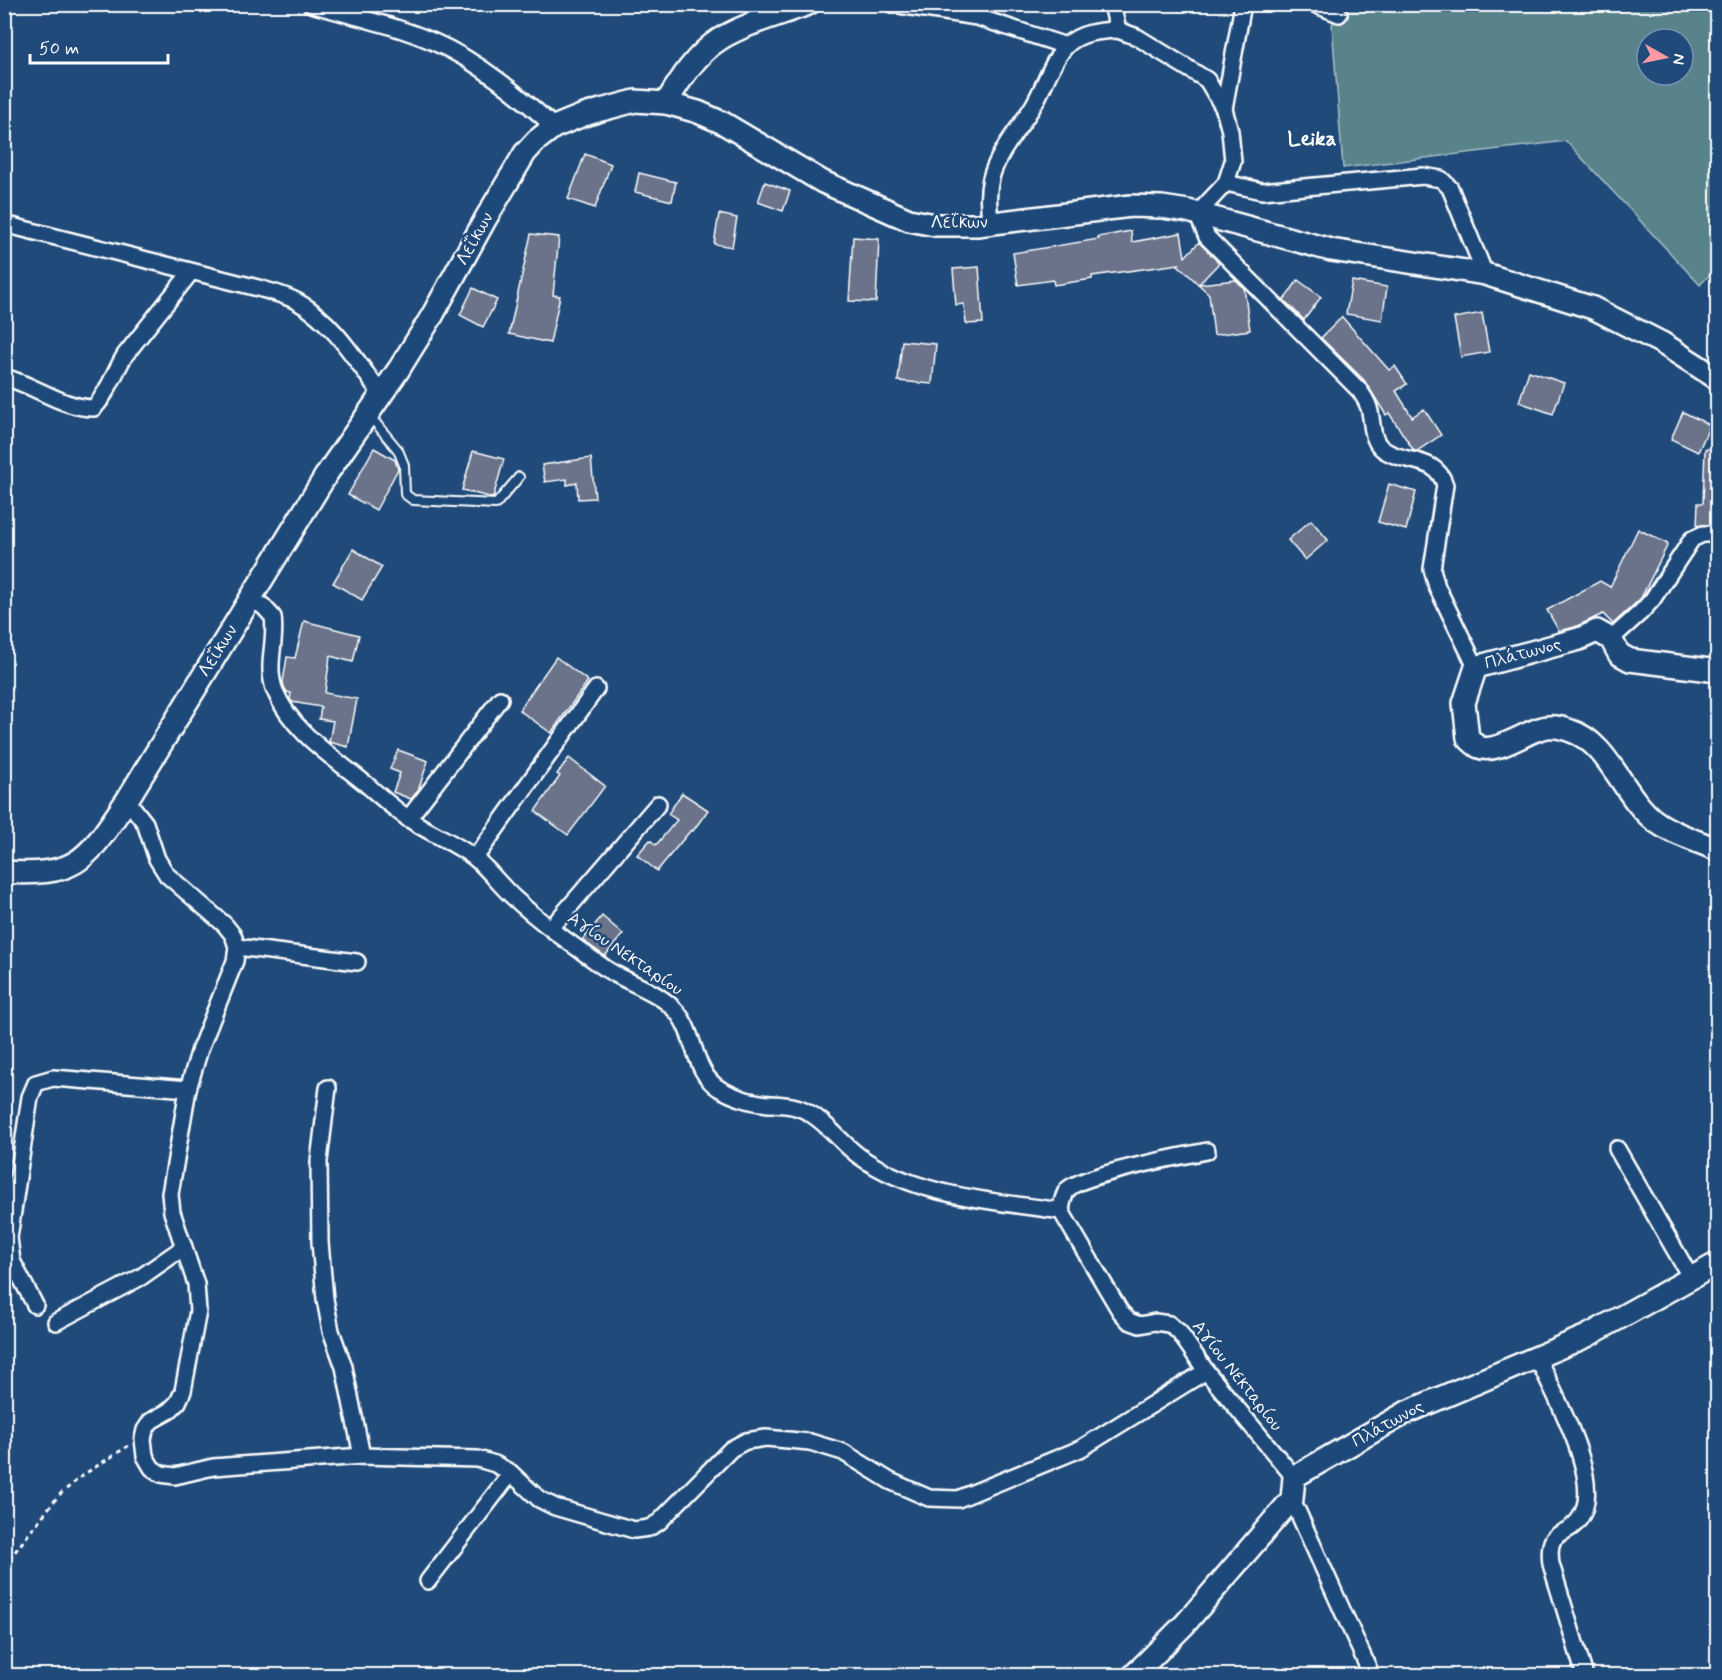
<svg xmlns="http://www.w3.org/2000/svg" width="1722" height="1680" viewBox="0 0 1722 1680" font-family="Mynerve,sans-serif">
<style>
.green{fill:#58838b;stroke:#acc1c5;stroke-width:1.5;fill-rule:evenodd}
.building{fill:#6a7389;stroke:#fff;stroke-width:1.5}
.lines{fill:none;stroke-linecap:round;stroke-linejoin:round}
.lane-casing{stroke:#fff;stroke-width:12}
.street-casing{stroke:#fff;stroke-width:20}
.secondary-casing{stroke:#fff;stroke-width:26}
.path{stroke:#fff;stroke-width:3;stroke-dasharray:4.5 4.5;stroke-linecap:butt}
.lane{stroke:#1f4a7a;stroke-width:8}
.street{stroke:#1f4a7a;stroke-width:15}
.secondary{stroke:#1f4a7a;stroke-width:21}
.labels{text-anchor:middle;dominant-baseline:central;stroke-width:5;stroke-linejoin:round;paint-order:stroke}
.street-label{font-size:18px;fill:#fff;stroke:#1f4a7a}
.quarter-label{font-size:21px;font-weight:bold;fill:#fff;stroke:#1f4a7a}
</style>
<rect width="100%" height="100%" fill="#1f4a7a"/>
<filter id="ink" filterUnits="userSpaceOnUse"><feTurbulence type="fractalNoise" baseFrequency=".0167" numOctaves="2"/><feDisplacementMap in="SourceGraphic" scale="12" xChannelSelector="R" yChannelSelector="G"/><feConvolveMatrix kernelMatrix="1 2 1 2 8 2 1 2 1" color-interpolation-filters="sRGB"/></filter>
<g filter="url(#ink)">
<!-- green -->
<path class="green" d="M1341,5h376v262l-17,18 -134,-144 -223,27 -11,-143zM1647,39h36v36h-36z"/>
<!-- building -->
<g class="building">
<path d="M585,154l26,10 -16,44 -27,-9z"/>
<path d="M639,173l37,9 -4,19 -37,-9z"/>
<path d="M765,182l25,9 -7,20 -25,-9z"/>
<path d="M719,214l18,4 -5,29 -18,-3z"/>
<path d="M1131,231l1,11 49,-9 4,24 14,-15 20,21 -20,21 37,-4 8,8 6,42 -36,5 -5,-41 -31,-29 1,-1 -87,12v3l-38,6 -1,-5 -35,5 -5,-32 86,-14 -1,-2z"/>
<path d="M531,234l28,3 -6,58 7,1 -10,47 -41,-9z"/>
<path d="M853,237l26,2 -3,63 -27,-1z"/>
<path d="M979,267l4,56 -17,1 -2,-20 -8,1 -3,-36z"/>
<path d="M1298,280l23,17 -17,23 -20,-20z"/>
<path d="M1352,281l35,6 -5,33 -36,-6z"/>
<path d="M473,288l24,12 -14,27 -23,-12z"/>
<path d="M1482,313l7,39 -28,5 -7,-39z"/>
<path d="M1342,317l47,53 6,-4 12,18 -11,7 16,26 12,-8 17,26 -24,16h-3l-25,-38 -3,2 -22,-35 -43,-42z"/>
<path d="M902,341l34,3 -4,40 -34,-3z"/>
<path d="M1529,371l35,12 -11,31 -34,-12z"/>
<path d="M1683,412l27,13 -12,27 -27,-13z"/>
<path d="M374,448l21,12 3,9 -22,41 -28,-15z"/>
<path d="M1705,449h13v75l-21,2 1,-23h5z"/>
<path d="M473,451l31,8 -11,39 -31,-8z"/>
<path d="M591,458l4,40 -17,1 -1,-16 -10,2v-6l-22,3 -3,-17z"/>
<path d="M1389,484l27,8 -10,38 -28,-8z"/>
<path d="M1311,520l17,20 -23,20 -17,-20z"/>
<path d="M1638,529l30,15 -27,54 -28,26 -10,-10 -28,13 -16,4 -12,-21 53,-29 10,6z"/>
<path d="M353,549l29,18 -20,33 -29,-17z"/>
<path d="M304,621l55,14 -6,27 -23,-6 -5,37 32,6 -9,48 -19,-5 4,-21 -14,-2 2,-12 -29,-5 -2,-3 1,-6 -4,-1 -3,-5 -1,-5 4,-25 8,1z"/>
<path d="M556,657l32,24 -37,52 -32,-23z"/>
<path d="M398,750l30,11 -10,30 -7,8 -18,-7 7,-19 -10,-4z"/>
<path d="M569,758l36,28 -37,49 -33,-24 25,-35 -3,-2z"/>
<path d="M682,793l26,17 -15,21 -2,-1 -34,41 -20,-16 13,-15 6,5 21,-25 -9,-6z"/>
<path d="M602,916l21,18 -18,22 -23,-16z"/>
</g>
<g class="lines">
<defs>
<path id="lane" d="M369,415l29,35 6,15 1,29 8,6 83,4 23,-27"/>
<g id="street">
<path d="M311,4c41,12 84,21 123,38 44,19 85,53 120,85"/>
<path d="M892,4l85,13 89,29"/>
<path d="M1112,4l6,26 19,7 70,43 17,29"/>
<path d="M1243,4l-19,105 6,22 3,30 -7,22 -29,31 10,23 153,154c4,6 9,13 10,21 3,13 1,29 14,38 22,15 52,5 61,35l-13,84 5,18 39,80"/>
<path d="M1314,4l25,10"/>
<path d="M1226,183l36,8 161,-15 18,3 9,9 35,86"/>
<path d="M991,223c-3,-15 -4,-29 0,-45 7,-26 28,-49 42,-72 11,-18 18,-44 33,-60 14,-14 33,-15 52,-16"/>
<path d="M4,224l254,64c14,4 28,7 40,14 36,20 59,60 83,92"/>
<path d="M4,377c31,8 58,31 90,31 14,-15 20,-35 31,-53l66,-83"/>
<path d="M251,600l12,6 10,11c4,25 -8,48 2,74 17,41 58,66 91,93 15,13 30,27 46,37 20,13 45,23 64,38 13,11 24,26 37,38 28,26 61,49 92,71 22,15 49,21 68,40 24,22 18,64 47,81 11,6 23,11 35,13 17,4 35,0 51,9 21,11 34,31 53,45 57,41 135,45 202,55l59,100 9,10 11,4 15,-3 14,2 10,8 27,39 88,106"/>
<path d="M1611,639l30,-27 11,-12 40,-61 11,-5h15"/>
<path d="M127,800l18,23 12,36 10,16 58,50 8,10 4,12 -2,14 -35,88 -12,40 -18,105 2,18 24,72 2,27 -15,80 -5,11 -9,9 -18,10 -6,9 -2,9 2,17 7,12 9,6 14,2 38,-9 149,-11 116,3 17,5 16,9 28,26 16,8 79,23 15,-2 10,-6 72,-73 15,-8 20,-3 44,4 33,10 47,29 39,17 29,1 122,-50 126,-78"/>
<path d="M408,819l92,-120"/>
<path d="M475,858l121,-169"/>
<path d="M551,928l107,-124"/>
<path d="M237,947l120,15"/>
<path d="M328,1088l-9,73 1,81 5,57 6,32 13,36 18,89"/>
<path d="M1617,1149l74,129"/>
<path d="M1061,1211c1,-8 2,-16 7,-22 15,-14 113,-33 139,-38"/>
<path d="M35,1305l-23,-44 -3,-23 21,-141 6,-14 17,-5 135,11"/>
<path d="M56,1322l85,-45 43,-30"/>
<path d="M1537,1357c16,36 68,124 43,161 -14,22 -34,7 -29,46l34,112"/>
<path d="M1292,1499l80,177"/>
<path d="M428,1581l83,-108"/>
</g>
<g id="secondary">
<path d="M666,103c14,-23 30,-49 54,-64 26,-16 60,-24 88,-35"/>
<path d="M1718,671l-88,-11 -11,-6 -8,-15 -14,-8 -18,8 -103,28 -12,36 4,35c3,3 7,7 11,9 16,7 44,-13 60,-18 10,-4 22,-2 32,2 38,12 52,66 84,90 19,14 41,19 63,29"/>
<path d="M4,872c77,5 83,-14 123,-72l201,-328 71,-103 33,-53 54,-98 39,-65 12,-13 17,-13 27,-11 20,-6 34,-9 31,2 32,9 25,11 100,59 86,38 26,5h42l154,-19 31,1 26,4 143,39 154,24 108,34 69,35 56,36"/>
<path d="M1133,1676l52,-52 107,-125 2,-22 113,-65 180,-76 131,-73"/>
</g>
</defs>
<!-- lane casing -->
<use href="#lane" class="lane-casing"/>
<!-- street casing -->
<use href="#street" class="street-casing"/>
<!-- secondary casing -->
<use href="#secondary" class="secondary-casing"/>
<!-- path -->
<path class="path" d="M4,1566l54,-70 25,-21 45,-29"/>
<!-- lane -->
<use href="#lane" class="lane"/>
<!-- street -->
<use href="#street" class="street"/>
<!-- secondary -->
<use href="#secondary" class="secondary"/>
</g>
</g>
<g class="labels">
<!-- street labels -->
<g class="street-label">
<text x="959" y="223">Λεΐκων</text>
<text transform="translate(475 239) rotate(-61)">Λεΐκων</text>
<text transform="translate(218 651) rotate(-58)">Λεΐκων</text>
<text transform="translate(1523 654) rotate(-15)">Πλάτωνος</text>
<text transform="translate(625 954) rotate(34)">Αγίου Νεκταρίου</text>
<text transform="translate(1237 1376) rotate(52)">Αγίου Νεκταρίου</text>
<text transform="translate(1388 1424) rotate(-29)">Πλάτωνος</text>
</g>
<!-- quarter labels -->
<g class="quarter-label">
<text x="1312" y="139">Leika</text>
</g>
</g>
<!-- margin -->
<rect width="1722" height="1680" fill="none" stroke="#1f4a7a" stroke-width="24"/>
<rect x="12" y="12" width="1698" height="1656" fill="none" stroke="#fff" stroke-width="2" filter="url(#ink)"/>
<!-- north arrow -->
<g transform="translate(1665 57) rotate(99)"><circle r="28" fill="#1f4a7a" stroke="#7992af" stroke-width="1.5"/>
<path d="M0-4.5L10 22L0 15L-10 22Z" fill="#ff9aa2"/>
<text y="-9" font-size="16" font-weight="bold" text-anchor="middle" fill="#ffffff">N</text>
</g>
<!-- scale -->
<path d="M30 54v9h138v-9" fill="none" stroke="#ffffff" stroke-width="3"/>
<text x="39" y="54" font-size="18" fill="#ffffff" stroke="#1f4a7a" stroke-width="4.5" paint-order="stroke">50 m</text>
</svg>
